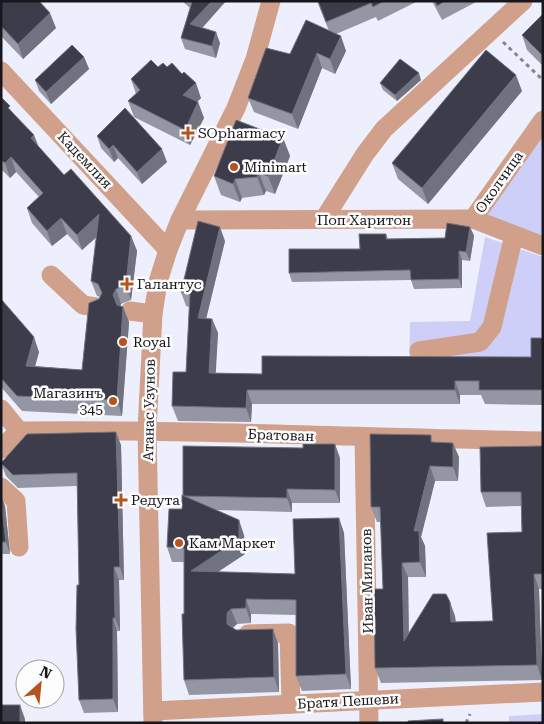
<svg xmlns="http://www.w3.org/2000/svg" width="544" height="724" viewBox="0 0 544 724" font-family="'Roboto Serif',serif">
<style>
.green{fill:#cdcff8}
.lines{fill:none;stroke-linecap:round;stroke-linejoin:round}
.path{stroke:#84848e;stroke-width:3;stroke-dasharray:4 4;stroke-linecap:butt}
.minor{stroke:#d0a08a;stroke-width:19}
.wall{fill:#9596a4}
.shaded-wall{fill:#717280}
.building{fill:#3c3c4a;stroke:#717280}
.poi-dot{fill:#b7541d;stroke:#fdfdfd;stroke-width:2}
.labels{text-anchor:middle;dominant-baseline:central;stroke-width:5;stroke-linejoin:round;paint-order:stroke}
.poi-label{font-size:14px;fill:#17171d;stroke:#fdfdfd;text-anchor:start}
.street-label{font-size:14px;fill:#17171d;stroke:#fdfdfd}
</style>
<rect width="100%" height="100%" fill="#eeeffd"/>
<!-- green -->
<g class="green">
<path d="M543,120v126l-70,-27z"/>
<path d="M485,237l58,20v77l-16,28 -118,2 1,-42 60,-1z"/>
<path d="M543,714v9h-34v-7z"/>
</g>
<g class="lines">
<!-- path -->
<g class="path">
<path d="M503,42l40,38"/>
<path d="M466,723l4,-9"/>
</g>
<!-- minor -->
<g class="minor">
<path d="M1,71l167,179"/>
<path d="M324,219l41,-65 19,-25 139,-128"/>
<path d="M473,219l70,-99"/>
<path d="M180,220l293,-1 70,27"/>
<path d="M51,275l32,30 13,2"/>
<path d="M130,311l23,3"/>
<path d="M419,351l61,-9 12,-15 22,-92"/>
<path d="M1,409l18,22"/>
<path d="M19,431c175,-2 349,7 524,10"/>
<path d="M364,438l5,285"/>
<path d="M1,449l18,-18"/>
<path d="M1,487l15,14 3,46"/>
<path d="M248,634l41,-1 2,71"/>
<path d="M153,711l390,-19"/>
<path d="M153,723l-6,-293 6,-116 5,-32 10,-32 12,-30 56,-112 19,-49 16,-58"/>
</g>
</g>
<!-- wall -->
<g class="wall">
<path d="M1,1l55,27 -33,31 -22,-23z"/>
<path d="M182,1h44l-24,27 18,15 -4,15 -31,-9 -4,-11 9,-30z"/>
<path d="M317,1h101l-40,20 -2,-4 -40,17 10,17 -11,23 -13,-6 -24,61 -44,-17 -6,-14 42,-44 39,-23z"/>
<path d="M432,1h43l1,1 -34,18z"/>
<path d="M543,14v52l-16,-16 -5,-15z"/>
<path d="M84,57l5,12 -38,35 -12,-13 -4,-11z"/>
<path d="M158,67h9l34,31 -4,4h1l6,16 -14,27 -56,-28 -6,-16 8,-7 -5,-15z"/>
<path d="M421,80l-24,21 -14,-11 -3,-7z"/>
<path d="M522,91l-94,113 -30,-25 -6,-16z"/>
<path d="M1,97l37,49 26,29 67,61 6,15 -6,49 -10,4v2l2,1 6,15 -7,94 -100,-5 -21,-24v-88l38,53 -4,14 47,4 18,-73 -3,-1 -6,-15 6,-44 -15,13 -15,-16 -15,12 -20,-23 -5,-15 12,-11 -23,-25 -6,6 -9,-9z"/>
<path d="M97,136l70,26 -25,22 -24,-26 -4,4 -13,-14z"/>
<path d="M283,138l7,18 -15,38 -9,-3 -2,4 -22,3 -2,4 -19,-7 -7,-19z"/>
<path d="M470,227l4,9 -4,25 -8,-1v28l-48,1 -3,-9 -119,2 -3,-9 71,-24 26,-15 2,5 57,-1z"/>
<path d="M225,241l-19,77 6,1 6,14 -3,40 47,1 269,-17 12,-19v67l-58,-1 -4,-9h-21v9h-208l-1,18 -73,-1 -6,-15 14,-34 3,-65 -3,-1 -5,-14z"/>
<path d="M431,435l2,7 26,15 -1,24h-23l-14,56 4,9 1,31h-18l1,56 46,-17 1,6 37,-1 29,-89 -1,-26 -35,1 -5,-15 62,-46v143h-4l3,91 -161,3 -6,-15 8,-79 -2,-67h-4l-6,-15z"/>
<path d="M121,445l3,135h-5l1,51h-3l1,81 -34,1 -5,-13v-115l-2,-99 -59,2 -12,-12 -5,-13z"/>
<path d="M340,458v45h-48v9l-76,-2 28,25 1,19 -27,18 77,2 44,-56 5,15 7,156 -49,2 -6,-15v-61l-45,-1v9l-14,1 -4,4 3,2 37,-1 5,15 1,48 -90,3 -5,-15v-118h-12l-5,-15 15,-38v-14z"/>
<path d="M1,496l4,10 5,48h-9z"/>
</g>
<!-- shaded-wall -->
<g class="shaded-wall">
<path d="M212,1h14l-31,35 -5,-12z"/>
<path d="M50,13l6,15 -33,31 -5,-15z"/>
<path d="M216,32l4,11 -4,15 -4,-12z"/>
<path d="M341,36l5,15 -11,23 -5,-15z"/>
<path d="M317,53l5,15 -24,61 -6,-15z"/>
<path d="M84,57l5,12 -38,35 -5,-12z"/>
<path d="M419,73l2,7 -24,21 -2,-6z"/>
<path d="M516,75l6,16 -94,113 -6,-16z"/>
<path d="M196,83l5,15 -12,12 -6,-15z"/>
<path d="M198,102l6,16 -14,27 -5,-15z"/>
<path d="M34,135l6,15 -9,-12z"/>
<path d="M283,138l7,18 -15,38 -7,-18z"/>
<path d="M113,145l5,13 -4,4 -5,-13z"/>
<path d="M162,149l5,13 -25,22 -5,-12z"/>
<path d="M11,157l5,15 -6,6 -5,-15z"/>
<path d="M259,173l7,18 -2,4 -7,-18z"/>
<path d="M235,179l7,19 -2,4 -7,-18z"/>
<path d="M99,214l6,15 -23,21 -5,-15z"/>
<path d="M61,218l6,16 -15,12 -5,-15z"/>
<path d="M220,227l5,14 -22,91 -5,-14z"/>
<path d="M470,227l4,9 -4,25 -4,-9z"/>
<path d="M131,236l6,15 -6,49 -5,-15z"/>
<path d="M459,251l3,9v28l-3,-9z"/>
<path d="M116,289l5,15 -2,6 -6,-15z"/>
<path d="M123,307l6,15 -7,94 -5,-16z"/>
<path d="M212,319l6,14 -3,54 -6,-14z"/>
<path d="M34,337l5,15 -8,29 -5,-15z"/>
<path d="M455,381l5,14v9l-5,-14z"/>
<path d="M247,390l5,14 -1,18 -5,-14z"/>
<path d="M116,432l5,13 3,135 -4,-13z"/>
<path d="M453,443l6,14 -1,24 -5,-14z"/>
<path d="M335,444l5,14v45l-5,-13z"/>
<path d="M430,466l5,15 -14,56 4,9 1,31 -6,-15 -6,-31z"/>
<path d="M287,489l5,14v9l-5,-14z"/>
<path d="M1,496l4,10 5,48 -4,-12z"/>
<path d="M339,518l5,15 7,156 -5,-15z"/>
<path d="M239,520l5,15 1,19 -49,32 -5,-15z"/>
<path d="M402,563l6,14 1,79 -5,-15z"/>
<path d="M114,567l5,13 1,51 -5,-13z"/>
<path d="M534,574l5,15 3,91 -5,-15z"/>
<path d="M246,599l5,15v9l-5,-15z"/>
<path d="M450,602l5,14 1,21 -5,-15z"/>
<path d="M231,609l6,15 -5,4 -5,-4v-11z"/>
<path d="M113,618l4,13 1,81 -5,-13z"/>
<path d="M273,629l5,15 1,48 -5,-15z"/>
<path d="M20,705l5,14v4h-5z"/>
</g>
<!-- building -->
<g class="building">
<path d="M1,1h38l11,12 -32,31 -17,-18z"/>
<path d="M191,1h21l-22,23 26,8 -4,14 -31,-8 11,-36z"/>
<path d="M318,1h66l-11,6 -2,-4 -45,19z"/>
<path d="M435,1h10l-8,5z"/>
<path d="M543,14v42l-21,-21z"/>
<path d="M306,20l35,16 -11,23 -13,-6 -25,61 -44,-16 18,-50 24,6z"/>
<path d="M72,45l12,12 -38,35 -11,-12z"/>
<path d="M486,50l30,25 -94,113 -30,-25z"/>
<path d="M400,59l19,14 -24,22 -15,-12z"/>
<path d="M151,60l7,7 5,-4 4,4 5,-4 10,11 2,-2 12,11 -13,12 15,7 -13,28 -57,-29 12,-11 -9,-11z"/>
<path d="M1,97l9,9 -2,2 26,27 -3,3 33,37 7,-6 60,67 -5,49 -10,4 -3,6 4,10 6,2 -6,93 -100,-4 -16,-18v-79l33,38 -8,29 56,4 7,-67 10,-4 3,-6 -4,-9 -7,-3 8,-67 -22,21 -16,-17 -14,13 -20,-23 16,-15 -32,-36 -6,6 -4,-3z"/>
<path d="M125,108l37,41 -25,23 -24,-27 -4,4 -12,-13z"/>
<path d="M236,120l47,18 -15,38 -9,-3 -2,4 -22,2 -2,5 -19,-8z"/>
<path d="M198,221l22,6 -22,91 14,1 -3,54 53,1v-18l269,1v-19h12v52h-64v-9h-24v9h-208l-1,18 -74,-2 1,-34h13l4,-78 -9,-2z"/>
<path d="M447,223l23,4 -4,25 -7,-1v28l-48,1 -1,-10 -121,3v-24h71l-1,-15h27v5l59,-1z"/>
<path d="M116,432l4,135h-6l1,51h-2v81l-34,1 -3,-71 1,-44h2l-2,-112 -64,2 -12,-12 26,-29z"/>
<path d="M370,434l61,1v7l22,1v24l-23,-1 -16,65h5l1,31 -18,1 2,78 29,-47h13l4,8 1,20 42,-1 -6,-88 35,-1 -1,-40h-40l-1,-45 63,-1v128h-9l3,91 -162,3 -1,-79h9l-3,-82h-9z"/>
<path d="M303,444h32v46l-48,-1v9l-103,-2h-1v-50l120,2z"/>
<path d="M182,495l57,25v19l-48,32 104,3 -2,-55 46,-1 7,156 -50,2v-76l-50,-1v9l-15,1 -4,4v11l9,6 37,-1 1,48 -90,3 -2,-66h2v-66l-17,-1 2,-38h13z"/>
<path d="M1,500l5,42h-5z"/>
<rect x="1" y="705" width="19" height="18"/>
<path d="M443,719v4h-35v-2z"/>
</g>
<!-- markers -->
<g class="poi-dot">
<path d="M185.5 125.5h5v5h5v5h-5v5h-5v-5h-5v-5h5z"/>
<circle cx="234" cy="167" r="5"/>
<path d="M124.5 276.5h5v5h5v5h-5v5h-5v-5h-5v-5h5z"/>
<circle cx="123" cy="342" r="5"/>
<circle cx="113" cy="401" r="5"/>
<path d="M118.5 492.5h5v5h5v5h-5v5h-5v-5h-5v-5h5z"/>
<circle cx="179" cy="543" r="5"/>
</g>
<g class="labels">
<!-- poi labels -->
<g class="poi-label">
<text x="198" y="133">SOpharmacy</text>
<text x="244" y="167">Minimart</text>
<text x="137" y="284">Галантус</text>
<text x="133" y="342">Royal</text>
<text x="103" y="393" text-anchor="end">Магазинъ<tspan x="103" dy="16">345</tspan></text>
<text x="131" y="500">Редута</text>
<text x="189" y="543">Кам Маркет</text>
</g>
<!-- street labels -->
<g class="street-label">
<text transform="translate(85 160) rotate(47)">Кадемлия</text>
<text transform="translate(499 182) rotate(-55)">Околчица</text>
<text x="364" y="220">Поп Харитон</text>
<text transform="translate(149 410) rotate(-89)">Атанас Узунов</text>
<text transform="translate(281 435) rotate(2)">Братован</text>
<text transform="translate(367 581) rotate(-91)">Иван Миланов</text>
<text transform="translate(348 701) rotate(-3)">Братя Пешеви</text>
</g>
</g>
<!-- border -->
<rect width="544" height="724" fill="none" stroke="#17171d" stroke-width="5"/>
<!-- north arrow -->
<g transform="translate(40 684) rotate(27)"><circle r="24" fill="#fdfdfd" stroke="#a1a1a3"/>
<path d="M0-4L9 19L0 12L-9 19Z" fill="#b7541d"/>
<text y="-8" font-size="14" font-weight="bold" text-anchor="middle" fill="#17171d">N</text>
</g>
</svg>
